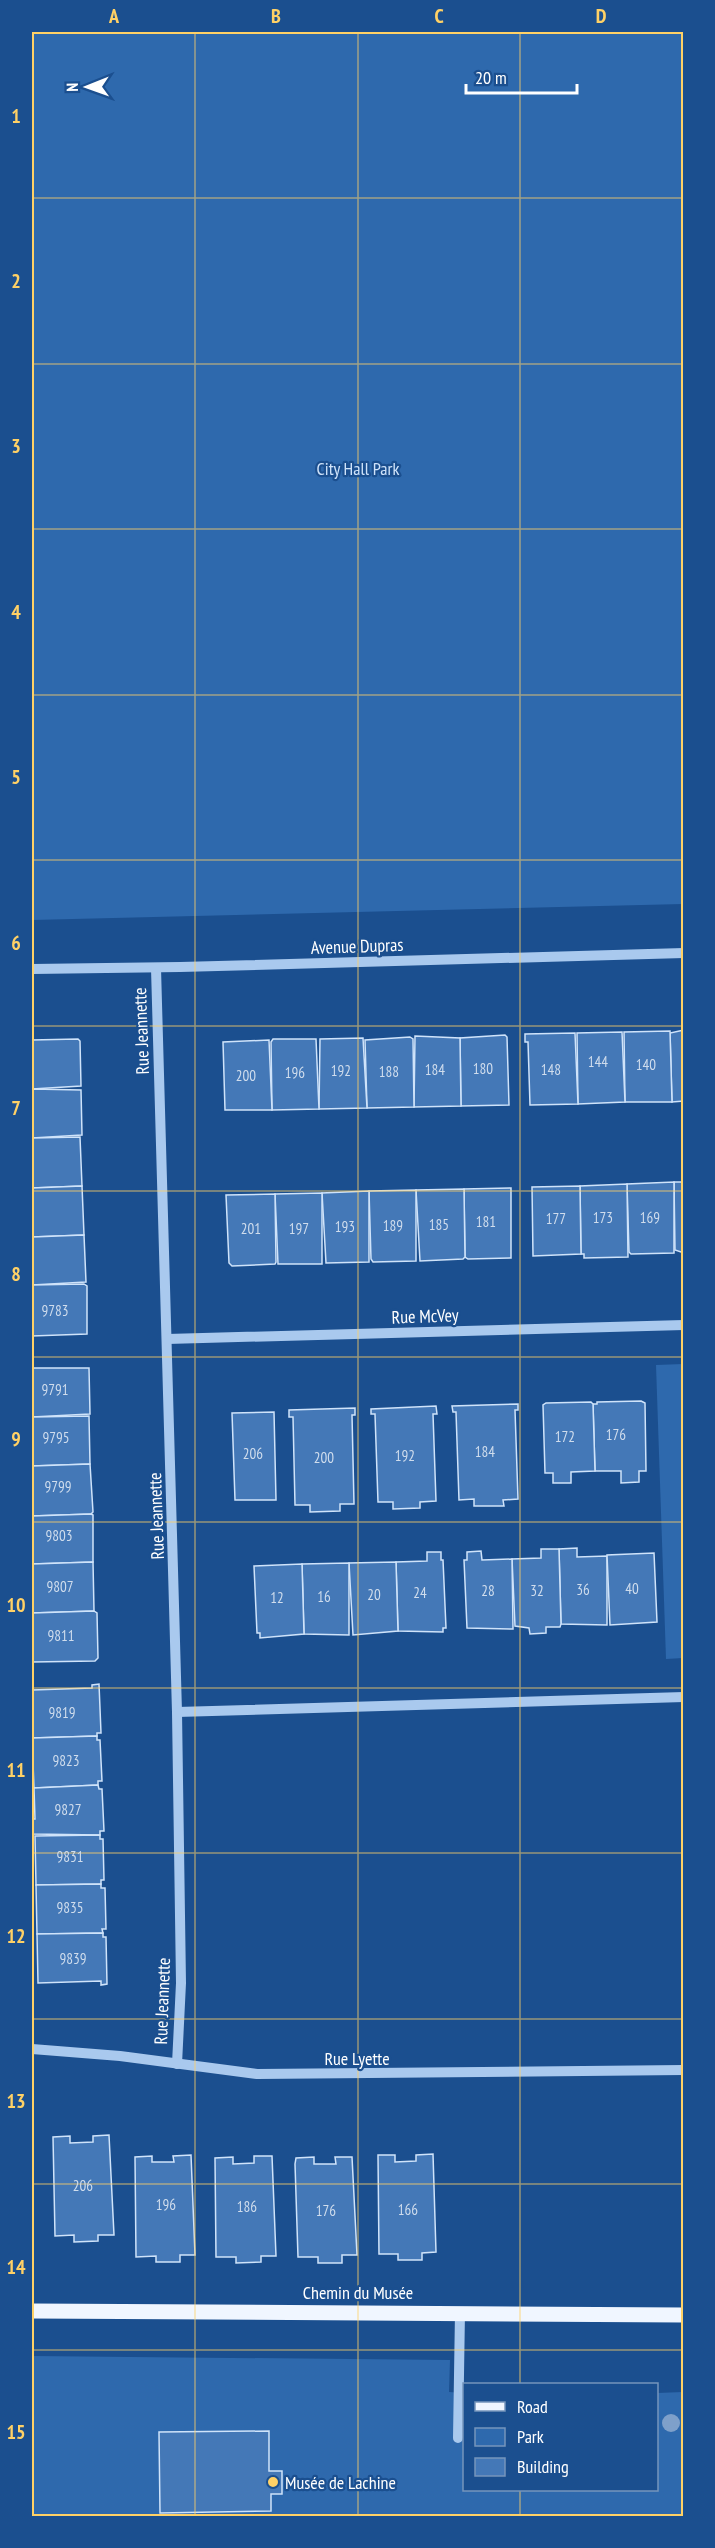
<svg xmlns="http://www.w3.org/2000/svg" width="715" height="2548" viewBox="0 0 715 2548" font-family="'PT Sans Narrow',sans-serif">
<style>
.green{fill:#2e69ad}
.building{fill:#4478b7;stroke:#cfe3fa;stroke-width:1.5}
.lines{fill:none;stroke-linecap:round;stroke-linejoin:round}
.minor{stroke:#a9c9ee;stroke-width:10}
.major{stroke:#f0f6ff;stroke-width:15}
.tree{fill:#7ea0ca}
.grid{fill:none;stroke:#ffd166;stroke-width:1.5;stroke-opacity:0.55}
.poi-dot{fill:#ffd166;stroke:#1b4f8f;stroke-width:2}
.labels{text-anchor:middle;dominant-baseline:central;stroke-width:4.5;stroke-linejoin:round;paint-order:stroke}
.number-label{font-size:15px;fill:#d0dded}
.park-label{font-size:18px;fill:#cfe3fa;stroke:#1b4f8f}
.street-label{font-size:18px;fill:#fff;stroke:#1b4f8f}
.poi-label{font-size:18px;fill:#fff;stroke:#1b4f8f;text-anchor:start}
.neatline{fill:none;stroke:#ffd166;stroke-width:2}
.grid-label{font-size:20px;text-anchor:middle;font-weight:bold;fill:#ffd166}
</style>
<rect width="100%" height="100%" fill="#1b4f8f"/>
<!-- green -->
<g class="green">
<path d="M32,32h651v872l-651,16z"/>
<path d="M683,1364v294l-17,1 -10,-294z"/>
<path d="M32,2356l418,4 -1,32 15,1v97h192l1,-97 26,-1v124h-651z"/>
</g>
<!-- building -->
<g class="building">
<path d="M684,1030v71l-12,1 -2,-69z"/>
<path d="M670,1031l2,71h-47l-1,-70z"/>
<path d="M622,1032l3,70 -47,2 -1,-71z"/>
<path d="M575,1033l3,71 -48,1 -2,-63h-3v-8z"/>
<path d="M505,1035l2,2 2,68 -48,1 -1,-68z"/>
<path d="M415,1036l45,2 1,68 -47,1z"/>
<path d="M410,1037l3,2 1,68 -47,1 -2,-68z"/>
<path d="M363,1038l4,70 -48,1 1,-70z"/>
<path d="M78,1039l2,2 1,45 -49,3v-49z"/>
<path d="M273,1039h43l3,70 -47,1 -1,-68z"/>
<path d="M269,1040l3,70h-47l-2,-68z"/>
<path d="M32,1089l49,1 1,45 -50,3z"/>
<path d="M80,1137l2,49 -50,2v-50z"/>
<path d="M674,1182h10v71l-9,-3z"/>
<path d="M674,1182v71l-43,1 -2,-2 -2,-68z"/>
<path d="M627,1184l1,73 -44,1v-4h-3l-1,-68z"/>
<path d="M82,1186l2,49 -52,2v-49z"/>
<path d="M580,1186l1,68 -48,2 -1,-69z"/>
<path d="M511,1188v70l-43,1 -3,-2 -1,-68z"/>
<path d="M464,1189l1,68 -2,2 -43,2 -4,-71z"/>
<path d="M416,1190v71l-43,1 -2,-3 -2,-68z"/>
<path d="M369,1191v71l-43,1 -4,-70z"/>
<path d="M322,1193v71h-44l-3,-70z"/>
<path d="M275,1194l1,68 -1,2 -43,2 -3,-3 -3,-68z"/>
<path d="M84,1235l2,47 -54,3v-48z"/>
<path d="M84,1284l3,2v48l-55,2v-51z"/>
<path d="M32,1368h57l1,46 -58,3z"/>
<path d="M641,1401l4,2 1,68h-7v11l-18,1v-12h-26l-2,-67h4v-2z"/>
<path d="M591,1402l2,2 2,67 -24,1v11h-18v-10h-8l-2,-68 3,-2z"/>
<path d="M518,1404v6h-3l3,89 -15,1 1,6h-30v-7l-15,1 -3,-88h-3l-1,-6z"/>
<path d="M436,1406l1,8h-4l3,87 -16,1v6l-27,1v-7h-15l-3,-88h-4v-5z"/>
<path d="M355,1408v7h-3l2,89h-14v7l-30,1v-7h-15l-2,-88h-4v-7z"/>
<path d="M274,1412l2,88h-41l-3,-87z"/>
<path d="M89,1416l1,48 -58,2v-49z"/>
<path d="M90,1464l3,48 -2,2 -59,2v-50z"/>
<path d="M91,1514l2,1v47l-61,2v-48z"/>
<path d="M577,1548v9l30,-1v69l-46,-1 -2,-75z"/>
<path d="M541,1549h18l2,75 -1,3h-14v6l-16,1 -1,-6 -14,-2 -3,-67 29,-1z"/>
<path d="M481,1551l1,9 30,-1 1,70 -46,-1 -3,-68h3v-8z"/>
<path d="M427,1552h14v8h2l3,68h-3v4l-45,-1 -2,-69 31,-1z"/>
<path d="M654,1553l3,69 -47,3 -3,-70z"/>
<path d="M93,1562l1,49 -62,2v-49z"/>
<path d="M396,1562l2,69 -45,4 -4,-72z"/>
<path d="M349,1563v72l-45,-1 -2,-70z"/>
<path d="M302,1564l2,70 -44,4v-5h-3l-3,-67z"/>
<path d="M94,1611l3,2 1,45 -3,3 -63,1v-49z"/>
<path d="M99,1684l2,49h-4v3l-65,2v-48l60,-2v-3z"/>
<path d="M97,1736v4h3l2,41h-4v4l-64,3 -2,-50z"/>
<path d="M98,1785l1,4h3l2,42h-4v4l-68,-1v-15h3l-1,-31z"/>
<path d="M100,1835v4h3l1,41h-3v4l-65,1 -1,-49z"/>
<path d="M101,1884v4h4l1,41h-4l1,4 -66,1 -1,-49z"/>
<path d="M103,1933v4h3l1,47 -6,1v-4l-63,2 -1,-49z"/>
<path d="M109,2135l5,100h-16v6l-24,1v-7l-19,1 -2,-99 17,-1v7l23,-1v-6z"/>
<path d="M433,2154l3,98 -14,1v7h-24v-6h-19l-1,-99h17v7l21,-1v-6z"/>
<path d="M191,2155l4,100h-15v7h-24v-6l-20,1 -1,-100 17,-1v6h22l-1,-6z"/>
<path d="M254,2156h18l4,100h-15v6l-25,1v-6h-20l-1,-99 18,-1v7l21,-1z"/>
<path d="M314,2157v7h22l-1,-7h17l5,98h-15v8h-24v-6h-20l-3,-93 1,-6z"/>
<path d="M269,2431v40h13v23h-11v17l-111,2 -1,-81z"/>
</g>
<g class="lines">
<!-- minor -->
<g class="minor">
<path d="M156,968l21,744 4,271 -4,81"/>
<path d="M32,969l148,-2 504,-14"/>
<path d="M167,1339l517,-14"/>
<path d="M177,1712l507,-15"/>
<path d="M32,2049l88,7 137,18 427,-4"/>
<path d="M458,2438l2,-126"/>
</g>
<!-- major -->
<path class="major" d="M32,2311l652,4"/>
</g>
<!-- trees -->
<circle class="tree" cx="671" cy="2423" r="9"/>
<!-- grid -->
<path class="grid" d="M195,32v2484M358,32v2484M520,32v2352M32,198h652M32,364h652M32,529h652M32,695h652M32,860h652M32,1026h652M32,1191h652M32,1357h652M32,1522h652M32,1688h652M32,1853h652M32,2019h652M32,2184h652M32,2350h652M520,2490v26"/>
<!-- markers -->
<circle class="poi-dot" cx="273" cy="2482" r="6"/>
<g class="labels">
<!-- number labels -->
<g class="number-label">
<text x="598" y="1061">144</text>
<text x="646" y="1064">140</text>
<text x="483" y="1068">180</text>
<text x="435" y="1069">184</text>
<text x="551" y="1069">148</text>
<text x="341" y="1070">192</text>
<text x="389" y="1071">188</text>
<text x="295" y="1072">196</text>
<text x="246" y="1075">200</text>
<text x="603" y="1217">173</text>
<text x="650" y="1217">169</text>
<text x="556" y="1218">177</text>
<text x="486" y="1221">181</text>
<text x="439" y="1224">185</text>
<text x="393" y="1225">189</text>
<text x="345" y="1226">193</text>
<text x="251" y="1228">201</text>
<text x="299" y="1228">197</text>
<text x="55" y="1310">9783</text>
<text x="55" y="1389">9791</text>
<text x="616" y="1434">176</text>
<text x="565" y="1436">172</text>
<text x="56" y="1437">9795</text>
<text x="485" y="1451">184</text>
<text x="253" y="1453">206</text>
<text x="405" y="1455">192</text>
<text x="324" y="1457">200</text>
<text x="58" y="1486">9799</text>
<text x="59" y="1535">9803</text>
<text x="60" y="1586">9807</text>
<text x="632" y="1588">40</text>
<text x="583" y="1589">36</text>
<text x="488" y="1590">28</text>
<text x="537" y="1590">32</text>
<text x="420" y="1592">24</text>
<text x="374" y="1594">20</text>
<text x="324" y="1596">16</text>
<text x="277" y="1597">12</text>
<text x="61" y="1635">9811</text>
<text x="62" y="1712">9819</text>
<text x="66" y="1760">9823</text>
<text x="68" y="1809">9827</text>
<text x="70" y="1856">9831</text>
<text x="70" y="1907">9835</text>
<text x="73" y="1958">9839</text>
<text x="83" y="2185">206</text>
<text x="166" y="2204">196</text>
<text x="247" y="2206">186</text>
<text x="408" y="2209">166</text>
<text x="326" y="2210">176</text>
</g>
<!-- park labels -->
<g class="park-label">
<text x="358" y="468">City Hall Park</text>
</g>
<!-- street labels -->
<g class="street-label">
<text transform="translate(357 946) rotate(-2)">Avenue Dupras</text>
<text transform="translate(141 1031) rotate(-92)">Rue Jeannette</text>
<text transform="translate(425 1316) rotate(-2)">Rue McVey</text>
<text transform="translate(156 1516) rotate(-92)">Rue Jeannette</text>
<text transform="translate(162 2001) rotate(-88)">Rue Jeannette</text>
<text x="357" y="2058">Rue Lyette</text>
<text x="358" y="2292">Chemin du Musée</text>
</g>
<!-- poi labels -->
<g class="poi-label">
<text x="285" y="2482">Musée de Lachine</text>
</g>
</g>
<!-- border -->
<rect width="715" height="2548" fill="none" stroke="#1b4f8f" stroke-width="66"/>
<!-- legend -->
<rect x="463" y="2383" width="195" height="108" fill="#1b4f8f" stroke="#7695bc" stroke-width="1.5"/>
<rect x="475" y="2402" width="30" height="9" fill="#f0f6ff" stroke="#7695bc" stroke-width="1.5"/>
<text x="517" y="2413" font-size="18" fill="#ffffff">Road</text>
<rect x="475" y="2428" width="30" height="18" fill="#2e69ad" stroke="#7695bc" stroke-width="1.5"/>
<text x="517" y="2443" font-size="18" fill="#ffffff">Park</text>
<rect x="475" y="2458" width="30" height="18" fill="#4478b7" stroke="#7695bc" stroke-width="1.5"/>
<text x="517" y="2473" font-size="18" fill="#ffffff">Building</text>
<!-- north arrow -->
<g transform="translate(87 87) rotate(269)" stroke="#1b4f8f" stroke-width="4.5" paint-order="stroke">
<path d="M0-4.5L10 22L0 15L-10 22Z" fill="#ffffff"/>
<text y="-9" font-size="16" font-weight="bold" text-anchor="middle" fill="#ffffff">N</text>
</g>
<!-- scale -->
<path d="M466 84v9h111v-9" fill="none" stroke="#ffffff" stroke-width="3"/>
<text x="475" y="84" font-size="18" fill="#ffffff" stroke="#1b4f8f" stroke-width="4.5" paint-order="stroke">20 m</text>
<rect x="33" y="33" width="649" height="2482" class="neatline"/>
<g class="grid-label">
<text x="114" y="23">A</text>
<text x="276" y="23">B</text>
<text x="439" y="23">C</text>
<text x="601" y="23">D</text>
<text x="16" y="123">1</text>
<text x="16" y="288">2</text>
<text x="16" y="453">3</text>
<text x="16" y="619">4</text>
<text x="16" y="784">5</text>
<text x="16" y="950">6</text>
<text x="16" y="1115">7</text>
<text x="16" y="1281">8</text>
<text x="16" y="1446">9</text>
<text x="16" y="1612">10</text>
<text x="16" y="1777">11</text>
<text x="16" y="1943">12</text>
<text x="16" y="2108">13</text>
<text x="16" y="2274">14</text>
<text x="16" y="2439">15</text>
</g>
</svg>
